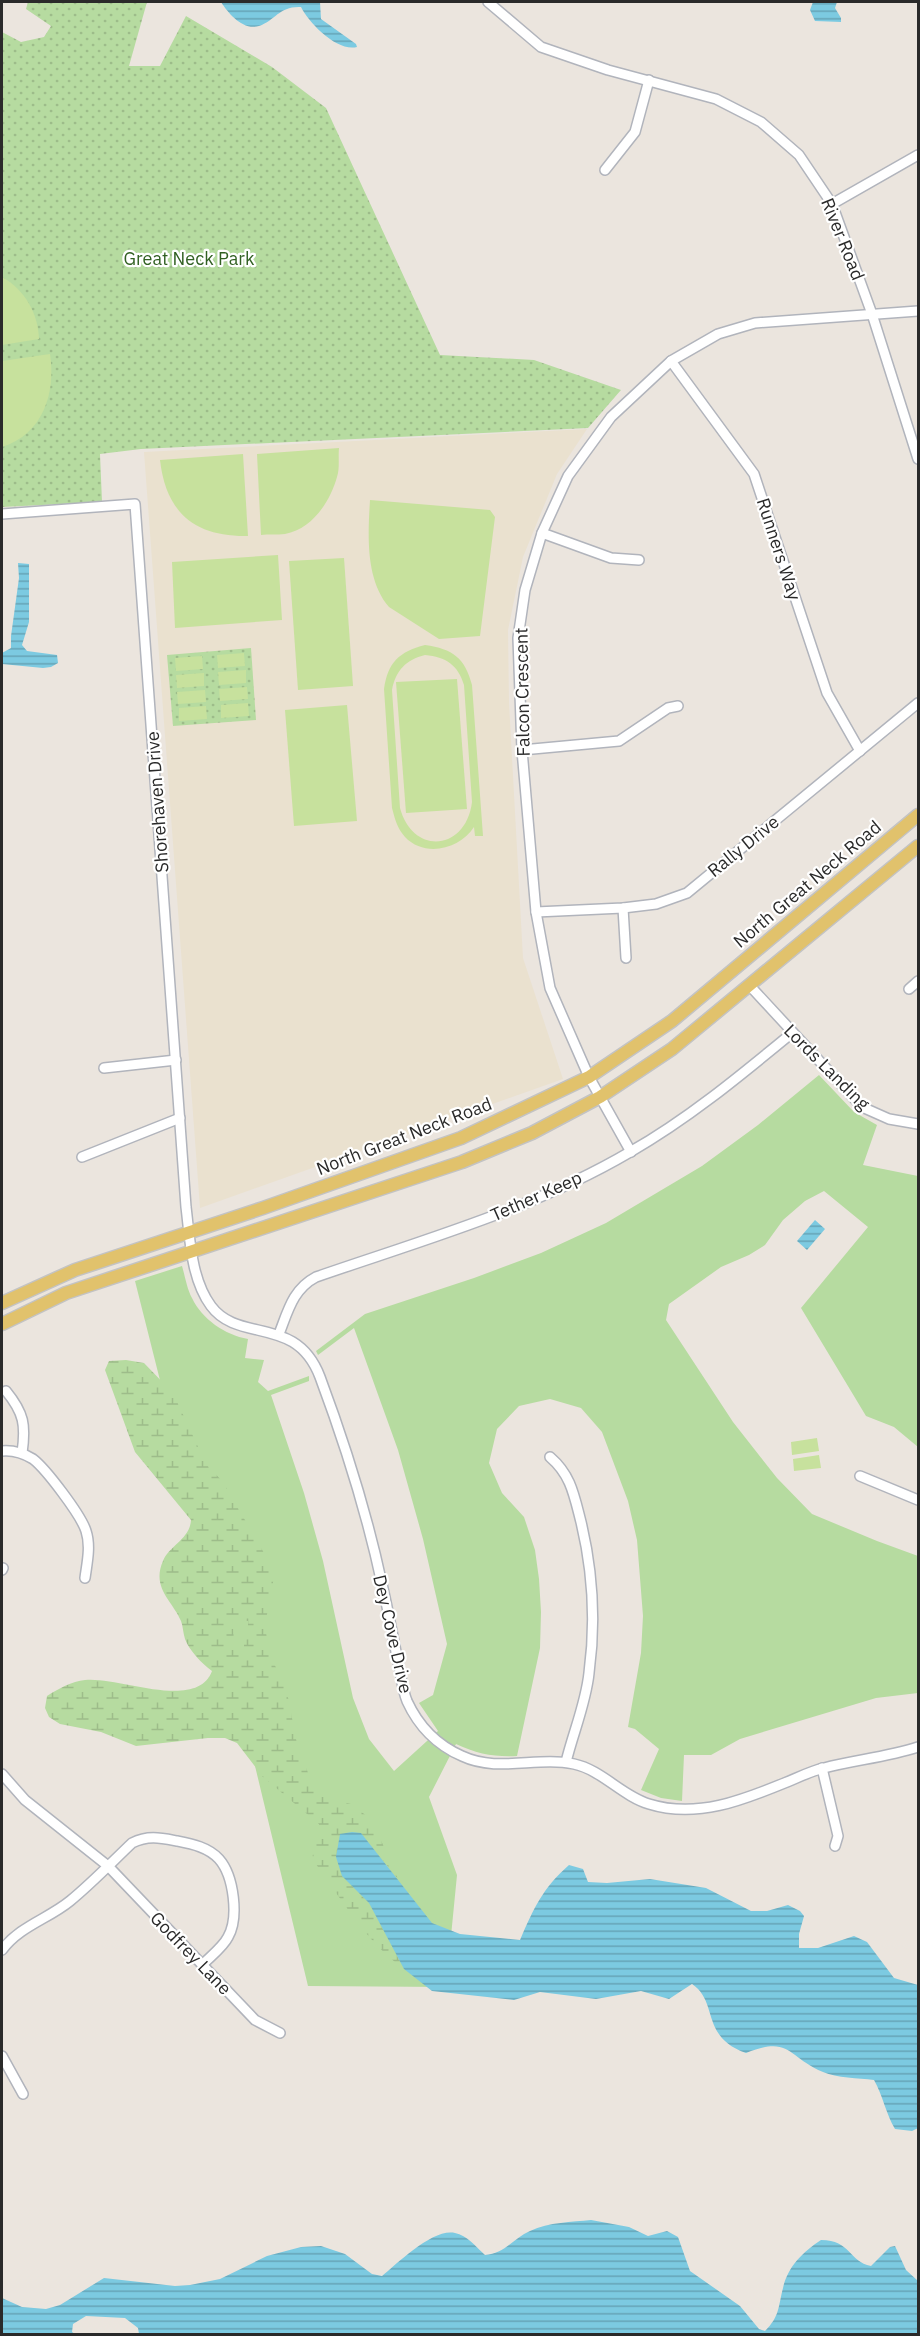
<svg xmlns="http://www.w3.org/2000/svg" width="920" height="2336" viewBox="0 0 920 2336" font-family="'IBM Plex Sans',sans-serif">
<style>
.education{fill:#eae1cf}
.grass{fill:#b6dba0}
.wetland{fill:url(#wetland-marsh);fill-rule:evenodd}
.park{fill:url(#park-dots)}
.pitch{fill:#c7e19d;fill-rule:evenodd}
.water{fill:url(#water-rules)}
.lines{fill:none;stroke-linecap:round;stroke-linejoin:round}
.minor-casing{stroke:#b1b4bc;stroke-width:12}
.major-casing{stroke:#c3c3c3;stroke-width:15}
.minor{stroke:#fff;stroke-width:9}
.major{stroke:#e1c26c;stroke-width:12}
.labels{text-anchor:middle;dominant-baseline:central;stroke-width:4.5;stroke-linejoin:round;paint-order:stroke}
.street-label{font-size:18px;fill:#2a2a2a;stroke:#fff}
.park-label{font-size:18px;fill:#316022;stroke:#fff}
</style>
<defs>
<pattern id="wetland-marsh" width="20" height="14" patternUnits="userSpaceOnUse" patternTransform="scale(1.5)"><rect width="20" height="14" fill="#b6dba0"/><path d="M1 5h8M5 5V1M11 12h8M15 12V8" fill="none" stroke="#9dbc8a"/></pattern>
<pattern id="park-dots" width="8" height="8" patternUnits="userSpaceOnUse" patternTransform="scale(1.5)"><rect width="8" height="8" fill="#b6dba0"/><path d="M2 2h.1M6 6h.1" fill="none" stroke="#9dbc8a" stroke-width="1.8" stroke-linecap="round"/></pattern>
<pattern id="water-rules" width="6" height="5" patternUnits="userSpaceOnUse" patternTransform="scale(1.5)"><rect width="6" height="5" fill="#7ccae1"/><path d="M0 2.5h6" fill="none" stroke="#66a4b7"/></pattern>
</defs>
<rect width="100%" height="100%" fill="#ebe5de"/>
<!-- education -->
<path class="education" d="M587,429l-30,45 -34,83 -15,73 1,73 14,255 40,121 -363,129 -56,-756z"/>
<!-- grass -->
<path class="grass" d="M819,1075l35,37 23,13 -14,40 55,11v271l-24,-20 -28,-11 -65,-108 67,-81 -44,-36 -19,10 -22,19 -18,25 -16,10 -28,12 -52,37 -3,16 67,102 44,56 35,36 65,27 41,15v137l-42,5 -136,41 -29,16h-27l-2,46 -21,-3 -20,-8 18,-41 -24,-20 -7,-2 13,-74 2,-37 -6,-76 -9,-39 -26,-69 -21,-24 -31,-9 -31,7 -22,23 -8,34 13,30 22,24 11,33 4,29 2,33 -1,36 -23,108c-23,1 -40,-2 -61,-12l-27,53 28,78 -11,112 -138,-1 -99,-411 -74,-294 47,-15c3,10 5,23 10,32 10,21 33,37 56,41l-3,19 19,2 -6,22 10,9 41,-15v5l-38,14 33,98 19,68 30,137 16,41 25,32 44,-40 -19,-28 14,-8 14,-51 -24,-105 -25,-89 -44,-122 -36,27 -2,-4 49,-37 109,-36 67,-25 65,-30 96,-57 56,-41z"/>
<!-- wetland -->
<path class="wetland" d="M126,1360l18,3 29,30 33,71 17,18 45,78 6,17 -9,48 4,29 17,33 11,57 13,34 22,20 6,3 13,3 21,16 26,59 -37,-46 -19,43 27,27 35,66c-39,-28 -63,-71 -91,-109 -2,-13 7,-23 6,-36l-56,-47 -26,-34 -12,-5h-17l-72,8 -35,-14 -41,-8 -11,-7 -4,-9 2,-12c11,-7 25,-15 38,-16 33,-4 112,32 127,-9 -10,-7 -23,-21 -27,-32 -2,-6 -2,-13 -4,-18 -8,-20 -30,-33 -18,-60 6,-15 27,-22 28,-41l-56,-68 -30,-82 4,-9zM233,1621h15v17l-4,3v6h-10z"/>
<!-- park -->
<g class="park">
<path d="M28,2h119l-18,64h31l26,-50 86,51 54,41 114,247 94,5 87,30 -33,38 -447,21 -41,5 2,48 -100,5v-475l19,10 23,-5 7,-11 -25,-17z"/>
<path d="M251,648l5,72 -83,6 -6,-71z"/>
</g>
<!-- pitch -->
<g class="pitch">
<path d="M2,277c23,13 36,36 37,62l-37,6z"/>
<path d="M50,354c6,39 -7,80 -48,93v-86z"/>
<path d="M339,448c-1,9 1,20 -2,29 -7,25 -25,52 -52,57 -8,1 -17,0 -24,1l-4,-81z"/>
<path d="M243,454l5,82c-53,1 -82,-23 -88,-76z"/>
<path d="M370,500l120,10 5,7 -15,119 -41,3 -50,-32c-24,-28 -21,-73 -19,-107z"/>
<path d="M278,555l4,65 -107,8 -3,-66z"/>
<path d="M344,558l9,128 -55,4 -9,-129z"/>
<path d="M425,645c28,4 40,13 47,40l11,151h-8l-1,-9c-14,22 -49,31 -69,10 -8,-9 -10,-18 -13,-29l-8,-119c4,-27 15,-37 41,-44zM425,655c21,2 33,10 39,30l8,117c-6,49 -59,54 -72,6l-8,-118c4,-20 14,-30 33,-35z"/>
<path d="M244,653l1,13 -27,2 -1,-13z"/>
<path d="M202,656l1,13 -27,2 -1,-13z"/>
<path d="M246,670v13l-27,2 -1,-13z"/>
<path d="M204,673v13l-27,2 -1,-13z"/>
<path d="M457,679l10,130 -61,4 -10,-131z"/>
<path d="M247,687l1,12 -28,2 -1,-12z"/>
<path d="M205,690l1,12 -28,2 -1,-12z"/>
<path d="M248,703l1,13 -28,2v-13z"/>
<path d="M347,705l10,116 -63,5 -9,-116z"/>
<path d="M206,706l1,13 -28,2v-13z"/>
<path d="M817,1438l2,13 -27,4 -1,-13z"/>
<path d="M819,1455l2,13 -27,3 -1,-12z"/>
</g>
<!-- water -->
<g class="water">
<path d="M221,2h99l1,17 35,25 1,3c-20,5 -48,-24 -56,-40 -22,-1 -25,13 -42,19 -16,5 -31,-13 -38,-24z"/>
<path d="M813,2h24l-2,6 6,10v4l-26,-1 -5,-11z"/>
<path d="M18,563l11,1v58l-7,23 5,6 30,4 1,8 -7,4 -8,1 -41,-4v-11l9,-5v-12l8,-58z"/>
<path d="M815,1220l10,9 -18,21 -10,-9z"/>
<path d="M352,1832l9,1 71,90 28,11 60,6c14,-32 22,-51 49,-75l14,4 5,13 19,1 43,-4 56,9 45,23h16l21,-6 12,6 4,5 -5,18v14h19l36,-12 13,6 27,36 24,7v143l-6,3 -17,-2c-9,-15 -12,-33 -21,-49 -16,-2 -37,-2 -51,-8 -36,-15 -32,-37 -77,-19 -46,-16 -27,-51 -54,-69l-23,15 -28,-8 -45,8 -56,-7 -26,8 -82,-9 -28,-22 -35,-66 -27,-27 -6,-19 4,-23z"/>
<path d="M591,2220l38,7 19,9 19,-5 11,6 12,34 50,35 19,23 6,2c15,-15 13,-24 18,-43 5,-22 20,-36 38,-48 30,0 28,22 50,26l19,-19 5,-1 11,24 12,11v53h-779l-1,-6 -13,-10 -39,-2 -13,8 -1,8 3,2h-73v-36l20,9 24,2 14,-4 44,-27 71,8 15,-1 30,-6 47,-23 34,-9 20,-1 24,8 27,20 10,2c16,-13 51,-48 73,-43 12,2 21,14 30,22 19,-1 29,-17 45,-24 19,-9 42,-9 61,-11z"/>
</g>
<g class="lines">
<defs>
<g id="minor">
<path d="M488,2l53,45 67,23 108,29 45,23 38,33 33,49 40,110 46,145"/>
<path d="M605,170l30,-38 14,-52"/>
<path d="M832,204l86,-49"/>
<path d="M671,361l83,113 73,219 33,58"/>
<path d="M2,514l133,-10 51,703c4,32 5,72 25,99 28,38 85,8 109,71 25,67 47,137 62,207 6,26 11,52 16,78 3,12 4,27 9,39 11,24 30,44 55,55 36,17 75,0 112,8 28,6 48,32 75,40 48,15 94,-4 138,-22 12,-5 24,-11 37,-14 31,-8 63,-11 94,-21"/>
<path d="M542,533l69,25 28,2"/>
<path d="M522,750l97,-9 49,-33 10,-2"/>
<path d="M623,908l3,50"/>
<path d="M536,912l87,-4 33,-4 31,-11 231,-190"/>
<path d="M750,986l112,121 27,12 29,5"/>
<path d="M909,989l9,-8"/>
<path d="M104,1068l72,-8"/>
<path d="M631,1152l-42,-75 -39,-89 -14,-76 -14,-162 -4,-112 7,-48 17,-57 26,-57 43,-59 60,-56 47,-27 37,-11 163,-12"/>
<path d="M82,1157l98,-39"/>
<path d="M279,1334c9,-23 14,-45 37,-57 107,-37 217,-68 314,-125 58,-33 111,-77 162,-119"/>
<path d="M6,1391c18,22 20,34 16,62"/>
<path d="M2,1451c11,-1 21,2 31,8 13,10 48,56 53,72 5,15 1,32 -1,47"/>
<path d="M550,1457c21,18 24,38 31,65 12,50 15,99 8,151 -3,30 -16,60 -23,89"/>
<path d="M860,1476l58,24"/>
<path d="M2,1570l1,-2"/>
<path d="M822,1768l16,68 -3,10"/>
<path d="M2,1774l23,26 83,66 147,154 25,13"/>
<path d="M2,1950c18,-24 46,-31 68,-49 22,-18 42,-39 62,-58 16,-8 29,-5 45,-2 15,3 31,6 42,18 15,17 20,59 9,78 -5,10 -17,19 -25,27"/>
<path d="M2,2056l21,38"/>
</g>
<g id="major">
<path d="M2,1303l73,-33 188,-62 198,-70 128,-61 83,-56 246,-206"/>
<path d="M2,1324l64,-31 396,-131 70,-29 68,-36 72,-48 246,-203"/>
</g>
</defs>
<!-- minor casing -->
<use href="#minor" class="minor-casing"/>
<!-- major casing -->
<use href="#major" class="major-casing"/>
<!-- minor -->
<use href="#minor" class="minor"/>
<!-- major -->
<use href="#major" class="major"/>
</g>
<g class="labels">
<!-- street labels -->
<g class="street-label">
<text transform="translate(843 239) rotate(68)">River Road</text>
<text transform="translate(779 549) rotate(72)">Runners Way</text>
<text transform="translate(522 692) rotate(-91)">Falcon Crescent</text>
<text transform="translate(157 802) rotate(-94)">Shorehaven Drive</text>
<text transform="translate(743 846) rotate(-39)">Rally Drive</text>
<text transform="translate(807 884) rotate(-40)">North Great Neck Road</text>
<text transform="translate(827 1067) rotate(45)">Lords Landing</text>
<text transform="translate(404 1136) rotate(-21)">North Great Neck Road</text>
<text transform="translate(536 1196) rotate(-24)">Tether Keep</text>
<text transform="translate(393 1634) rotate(77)">Dey Cove Drive</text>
<text transform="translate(191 1953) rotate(46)">Godfrey Lane</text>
</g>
<!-- park labels -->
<g class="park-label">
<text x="189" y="258">Great Neck Park</text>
</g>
</g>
<!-- border -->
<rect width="920" height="2336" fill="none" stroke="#2a2a2a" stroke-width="6"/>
</svg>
